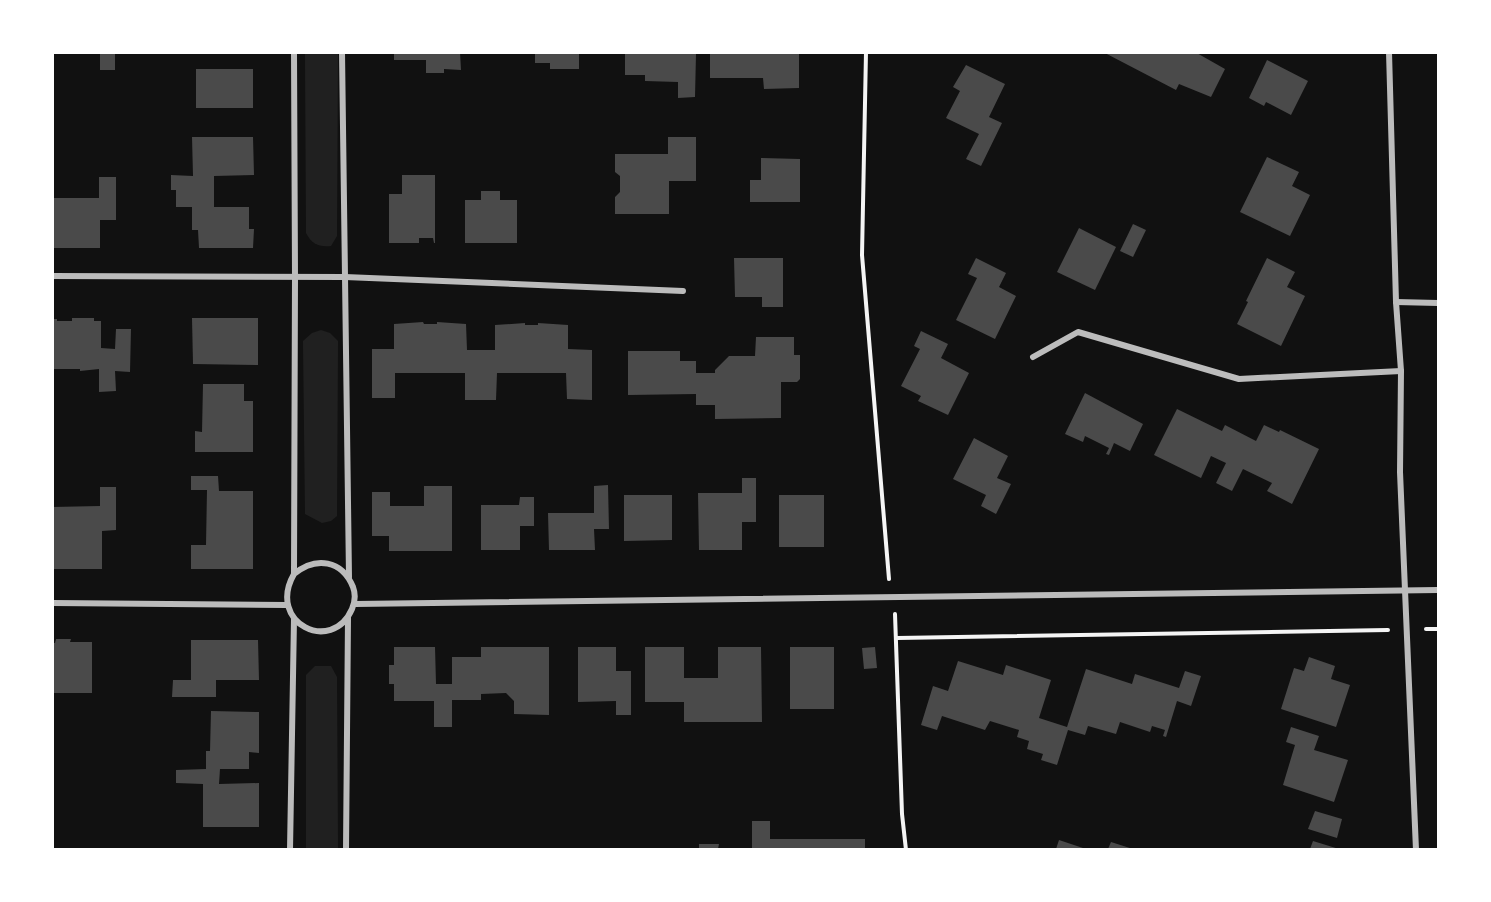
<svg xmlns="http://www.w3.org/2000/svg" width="1491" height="902" viewBox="0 0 1491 902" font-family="'DM Sans',sans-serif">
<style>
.green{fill:#202020}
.building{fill:#4a4a4a}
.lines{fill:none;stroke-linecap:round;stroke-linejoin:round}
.path{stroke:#f5f5f5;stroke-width:4}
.minor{stroke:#bcbcbc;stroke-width:6}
</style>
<rect width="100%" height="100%" fill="#111"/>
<!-- green -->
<g class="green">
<path d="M305,53h33l-1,183 -6,10c-13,1 -19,-2 -25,-13z"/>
<path d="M321,330l9,3 8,8 -1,175 -6,5 -9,2 -17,-9 -2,-173 9,-8z"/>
<path d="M315,666h16l6,11 1,172h-32v-174z"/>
</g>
<!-- building -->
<g class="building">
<rect x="100" y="52" width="15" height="18"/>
<path d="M394,52h66l1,18 -17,-1v4h-18v-13h-32z"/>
<path d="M535,52h44v17h-29v-6h-15z"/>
<path d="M625,52l71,2 -1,43 -17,1v-16l-33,-1v-6h-20z"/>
<path d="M710,52h89v36l-35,1 -1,-11h-53z"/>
<path d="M1103,52h92l30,17 -14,28 -32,-13 -3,6z"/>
<path d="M1267,60l41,21 -17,34 -25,-13 -2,4 -15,-8z"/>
<path d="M966,65l39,19 -16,33 13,6 -21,43 -15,-7 13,-25 -33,-16 14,-27 -7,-4z"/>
<rect x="196" y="69" width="57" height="39"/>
<path d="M192,137h61l1,38 -40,1v31h35v22h5l-1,19h-54l-1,-18h-6v-23h-16v-17h-5v-15l22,1z"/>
<path d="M668,137h28v44h-27v33h-54v-17l5,-5v-16l-5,-4v-18h53z"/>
<path d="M1267,157l32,15 -7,14 18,9 -20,41 -50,-24z"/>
<path d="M761,158l39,1v43h-50v-22h11z"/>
<path d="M402,175h33v68h-1l-1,-5h-14v5h-30v-49h13z"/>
<path d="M99,177h17v43h-16v28h-48v-50h47z"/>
<path d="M481,191h19v9h17v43h-52v-43h16z"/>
<path d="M1133,224l13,6 -13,27 -13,-6z"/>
<path d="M1079,228l37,19 -21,43 -38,-18z"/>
<path d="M734,258h49v49h-21v-10h-27z"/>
<path d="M976,258l30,15 -7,14 17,9 -21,43 -39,-19 21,-42 -9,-4z"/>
<path d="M1267,258l28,14 -8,15 18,9 -24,50 -44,-22 11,-22 -2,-1z"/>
<path d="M72,318h22v3h7v27l14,1 1,-20h15l-1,43 -15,-1 1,20 -17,1v-23l-19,2v-2h-28v-50h5v2h15z"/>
<path d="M192,318h66v47l-65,-1z"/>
<path d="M423,322l1,2h13v-2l29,2 1,26h28v-25l30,-2v2h13v-2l30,2v24l24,1v50l-25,-1 -1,-26h-69l-1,27h-31v-27h-70v25h-23v-49h22v-25z"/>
<path d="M921,331l27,13 -7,14 28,15 -21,42 -30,-14 3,-5 -20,-10 19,-37 -6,-3z"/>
<path d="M756,337h38v18h6v24l-3,3h-16v36l-66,1v-14h-19v-11l-68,1v-44h52v10h16v12h19v-3l14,-14h26z"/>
<path d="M203,384h41v17h9v51h-58v-21l7,1z"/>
<path d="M1085,393l58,31 -13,27 -16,-8 -5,12 -3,-1 3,-6 -24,-12 -2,6 -18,-8z"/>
<path d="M1177,409l45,22 3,-6 31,16 8,-16 15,7 1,-2 39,19 -27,55 -25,-13 5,-8 -29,-14 -11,22 -16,-8 10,-20 -15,-7 -10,22 -47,-23z"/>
<path d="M974,438l34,18 -11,22 14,6 -15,30 -15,-8 5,-11 -33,-16z"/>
<path d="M191,476h27l1,15h34v78h-62v-24h15l1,-55h-16z"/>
<path d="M742,478h14v44h-14v28h-43l-1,-57h44z"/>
<path d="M608,485l1,44h-15l1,21h-46l-1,-37h46v-27z"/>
<path d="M424,486h28v65h-63v-15h-17v-44h18v14h34z"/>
<path d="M100,487h16v43l-14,1v38h-50v-62l48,-1z"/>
<path d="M624,495h48v45l-48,1z"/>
<rect x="779" y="495" width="45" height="52"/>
<path d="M520,497h14v29h-14v24h-39v-45h38z"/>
<path d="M56,639h15l-1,3h22v51h-40v-50h3z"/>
<path d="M191,640h67l1,40h-43v17h-44l1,-17h18z"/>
<path d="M394,647h41l1,37h16v-27h29v-10h68v68l-35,-1v-13l-8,-8 -25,1v6h-29v27h-18v-26h-40v-17h-5v-19h5z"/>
<path d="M578,647h38v24h15v44h-15v-14l-38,1z"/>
<path d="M645,647h39v31h34v-31h43l1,75h-78v-20h-39z"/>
<rect x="790" y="647" width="44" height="62"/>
<path d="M875,647l2,21 -13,1 -2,-21z"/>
<path d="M1309,657l26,9 -4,13 19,6 -14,42 -55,-18 13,-41 10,3z"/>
<path d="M958,661l45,14 3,-10 45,15 -12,38 28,9 19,-58 46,15 3,-10 44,14 6,-17 16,5 -10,30 -14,-5 -11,36 -3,-1 2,-6 -13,-4 -2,6 -30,-10 -4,12 -28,-8 -3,9 -17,-5 -11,35 -16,-5 2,-6 -16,-5 2,-8 -12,-4 2,-7 -29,-9 -5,9 -43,-14 -5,14 -16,-5 12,-39 15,5z"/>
<path d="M211,711l48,1v41l-10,-1v17h-29l-1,15 40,-1v44h-56v-43l-27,-1v-13l30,-1v-18h4z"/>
<path d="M1291,727l28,9 -5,14 34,10 -14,42 -51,-17 12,-40 -9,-3z"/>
<path d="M1315,811l27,8 -5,19 -29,-9z"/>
<path d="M752,821h18v18h95v10h-113z"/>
<path d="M1059,840l27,9h-30z"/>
<path d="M1313,841l26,8h-29z"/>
<path d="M1111,842l22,7h-25z"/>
<path d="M699,844h20l-1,5h-19z"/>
</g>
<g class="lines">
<!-- path -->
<g class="path">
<path d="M866,52l-4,203 27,324"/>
<path d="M895,614l7,200 4,36"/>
<path d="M1426,629h12"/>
<path d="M897,638l491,-8"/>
</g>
<!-- minor -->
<g class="minor">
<path d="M294,52l1,225 -1,297c-28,49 38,81 58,35 3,-7 4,-14 1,-22 -11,-27 -37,-31 -59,-13"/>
<path d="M342,52l7,525"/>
<path d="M1389,52l7,250 5,69 -1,101 16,378"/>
<path d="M52,276l293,1 338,14"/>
<path d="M1396,302l42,1"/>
<path d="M1033,357l45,-25 161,47 162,-8"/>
<path d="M52,603l235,2"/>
<path d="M355,604l1083,-14"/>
<path d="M290,850l4,-231"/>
<path d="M346,850l2,-232"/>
</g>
</g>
<!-- border -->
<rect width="1491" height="902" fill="none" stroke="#ffffff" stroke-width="108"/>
</svg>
